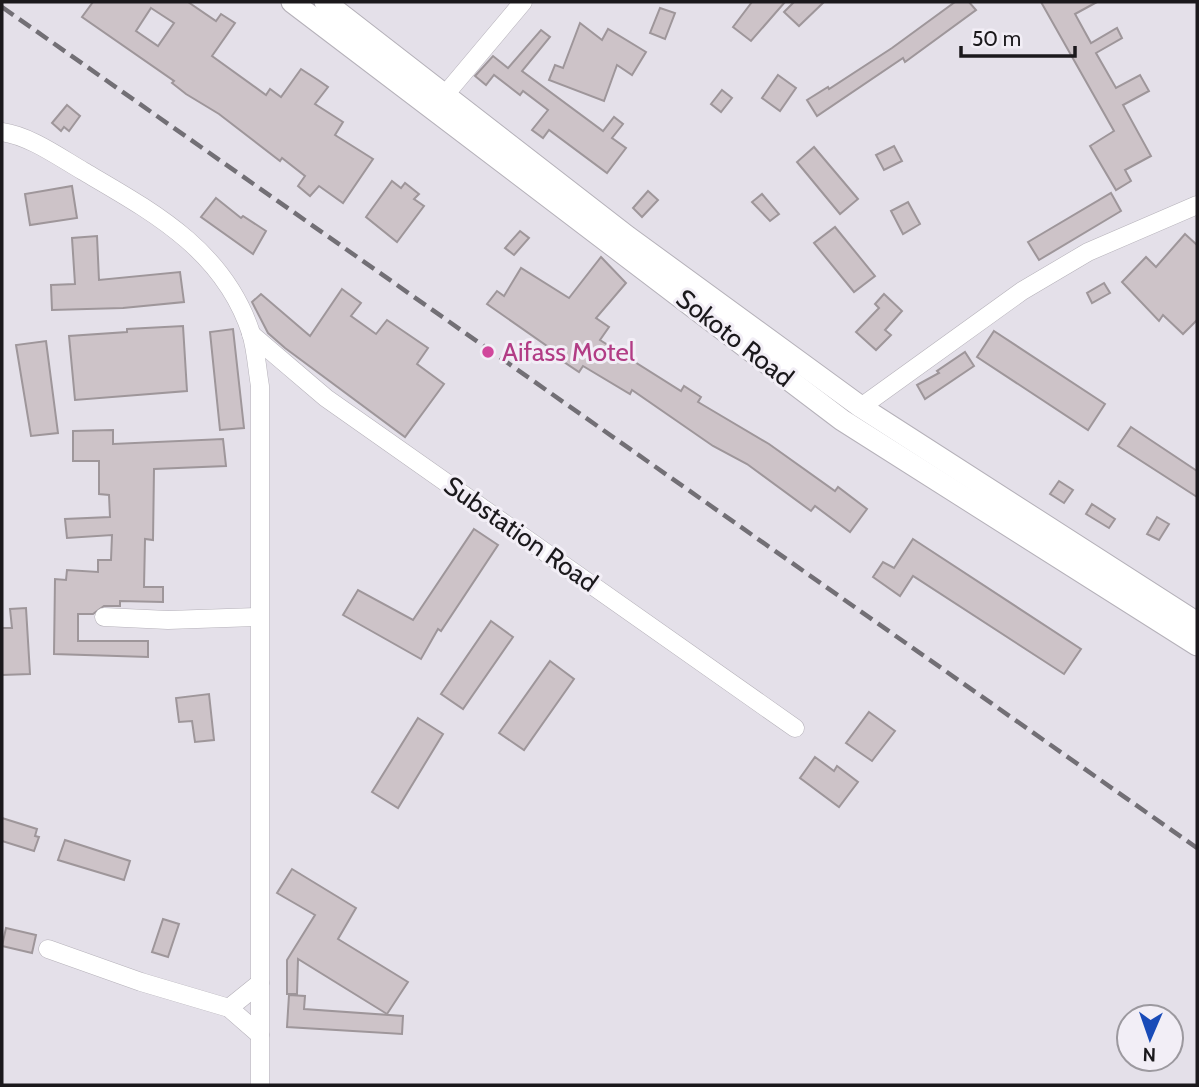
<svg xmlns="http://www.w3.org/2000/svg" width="1199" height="1087" viewBox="0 0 1199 1087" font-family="Cabin,sans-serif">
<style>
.building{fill:#cdc3c8;stroke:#9e969a;stroke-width:2;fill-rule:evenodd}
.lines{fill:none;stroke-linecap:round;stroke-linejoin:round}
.minor-casing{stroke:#b5b1b9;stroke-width:19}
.major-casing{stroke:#b5b1b9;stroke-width:23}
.minor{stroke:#fff;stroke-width:18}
.major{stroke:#fff;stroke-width:21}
.rail{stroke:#726f75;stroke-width:4.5;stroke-dasharray:14 7;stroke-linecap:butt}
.hotel-dot{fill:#d1479c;stroke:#f2eef6;stroke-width:2.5}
.labels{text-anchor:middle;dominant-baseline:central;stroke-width:6;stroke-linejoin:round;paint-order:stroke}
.street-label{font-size:26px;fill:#1b191c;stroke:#f2eef6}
.hotel-label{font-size:26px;fill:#b23c85;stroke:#f2eef6;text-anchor:start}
</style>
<rect width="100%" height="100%" fill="#e4e0e9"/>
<!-- building -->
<g class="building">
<path d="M93,2h95l28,19 5,-7 14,9 -23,33 54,39 4,-6 11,8 20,-28 17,11 10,7 -13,17 28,18 -8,13 38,24 -30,44 -24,-17 -9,10 -12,-10 7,-10 -23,-18 -2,3 -61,-47 -33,-20 -14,-11 2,-2 -92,-64zM151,8l23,15 -16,23 -22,-15z"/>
<path d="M752,2h33l-34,39 -18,-14z"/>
<path d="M794,2h30l-25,24 -15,-14z"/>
<path d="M955,2h14l7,8 -71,52 -2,-4 -86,58 -10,-16 21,-13 1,2 63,-41z"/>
<path d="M1041,2h56l-22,12 16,29 26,-15 5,10 -26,15 20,35 24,-13 9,16 -26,14 28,51 -26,14 6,11 -15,9 -26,-44 24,-15z"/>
<path d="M660,8l15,5 -10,26 -15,-6z"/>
<path d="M580,23l22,17 6,-11 38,23 -14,23 -15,-10 -13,36 -55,-21 6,-15 8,3z"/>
<path d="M541,30l9,7 -28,34 81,60 11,-14 9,7 -11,14 14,10 -19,25 -58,-43 -6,8 -11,-8 16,-20 -25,-19 -3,4 -26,-20 -8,10 -11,-9 18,-20 15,12z"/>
<path d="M778,75l18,13 -16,23 -18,-13z"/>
<path d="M722,90l10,8 -11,14 -10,-8z"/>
<path d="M67,105l13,11 -11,15 -5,-4 -3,4 -9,-8z"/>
<path d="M894,146l8,15 -18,9 -8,-15z"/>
<path d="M814,147l44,52 -18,15 -43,-52z"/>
<path d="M392,181l9,7 4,-5 14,11 -5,5 10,7 -27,36 -31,-25z"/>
<path d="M72,186l5,32 -47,7 -5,-31z"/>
<path d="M648,191l10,9 -16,17 -9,-9z"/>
<path d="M1111,193l10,18 -82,49 -11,-18z"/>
<path d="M762,194l17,20 -9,7 -18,-19z"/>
<path d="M216,198l25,20 2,-2 23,15 -13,23 -52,-37z"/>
<path d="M908,202l12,22 -17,10 -12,-23z"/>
<path d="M835,227l40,49 -21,16 -40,-49z"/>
<path d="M520,231l9,7 -15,17 -9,-7z"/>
<path d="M1185,234l12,11v75l-14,14 -20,-19 -4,6 -37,-39 24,-25 10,10z"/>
<path d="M97,236l2,44 81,-8 4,30 -61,6 -71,2 -1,-25 24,-1 -3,-46z"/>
<path d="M601,257l25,26 -30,35 13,9 -9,13 81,51 3,-5 17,11 -3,5 71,42 66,47 3,-4 29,22 -17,23 -35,-26 -4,5 -64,-47 -34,-18 -81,-56 -2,4 -47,-28 -4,6 -24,-16 2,-3 -70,-49 10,-13 7,5 17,-28 48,30z"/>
<path d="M1104,283l6,10 -18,10 -5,-10z"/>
<path d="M342,289l19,14 -10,13 25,18 11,-14 41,28 -11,16 27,20 -39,53 -120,-89 -17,-15 -16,-31 9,-8 49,42z"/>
<path d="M884,294l18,17 -17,19 6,5 -15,15 -20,-18 23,-24 -4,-4z"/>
<path d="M183,326l4,65 -112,9 -6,-64 58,-4v-3z"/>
<path d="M233,329l11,99 -24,2 -10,-98z"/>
<path d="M994,331l111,73 -17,26 -111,-73z"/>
<path d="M46,341l12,92 -27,3 -15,-91z"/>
<path d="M965,352l9,14 -49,33 -8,-14 22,-12 -2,-2z"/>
<path d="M1131,427l66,44v26l-79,-51z"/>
<path d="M113,430v14l110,-5 3,27 -72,3 -1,71 -8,-1 -1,48h19v15l-43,-1v5h-16l-11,8h-15v27h70v16l-94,-3 1,-75 11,1 1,-10 31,2v-12h13l1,-25 -45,3 -2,-19 45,-2 -1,-22 -10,-1v-33h-26v-30z"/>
<path d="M1059,481l14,9 -9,13 -14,-9z"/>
<path d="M1092,504l23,15 -6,9 -23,-14z"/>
<path d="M1157,517l12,7 -10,16 -12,-6z"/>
<path d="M474,529l24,16 -57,86 -3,-2 -17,30 -78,-44 15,-25 55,30z"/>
<path d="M913,539l168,110 -17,25 -151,-98 -13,20 -27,-19 10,-15 11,6z"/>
<path d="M26,608l4,66 -28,1v-47h10l-2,-19z"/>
<path d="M491,621l22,16 -50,72 -22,-15z"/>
<path d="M550,661l24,18 -50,71 -25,-17z"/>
<path d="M209,694l5,46 -19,2 -3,-21 -13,1 -3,-24z"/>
<path d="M869,712l26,19 -23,30 -26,-18z"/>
<path d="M418,718l25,16 -45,74 -26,-16z"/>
<path d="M815,757l19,14 3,-5 21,16 -19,25 -39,-29z"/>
<path d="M2,818l35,11 -2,7 4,1 -5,14 -32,-10z"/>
<path d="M65,840l65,21 -6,19 -66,-20z"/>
<path d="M292,869l64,39 -18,31 70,43 -21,32 -89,-55 -1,35h-10v-34l28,-45 -38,-22z"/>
<path d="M163,919l16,5 -11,33 -16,-5z"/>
<path d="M6,928l30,7 -4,18 -30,-7z"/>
<path d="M289,995l16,1 -1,13 99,7 -1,18 -115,-7z"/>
</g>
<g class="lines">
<defs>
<g id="minor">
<path d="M444,96l79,-94"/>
<path d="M2,132c28,4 57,25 81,39 70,41 141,79 168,162 5,16 6,36 9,53v699"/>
<path d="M251,334l75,64 469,330"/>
<path d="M861,407l161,-116 66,-39 109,-47"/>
<path d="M104,617l64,3 91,-3"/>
<path d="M48,949l93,33 88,26 31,27"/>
<path d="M229,1008l31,-25"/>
</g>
<g id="major">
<path d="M292,2l550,418 355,225"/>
<path d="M325,2l303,235 233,170 336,216"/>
</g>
</defs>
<!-- minor casing -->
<use href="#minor" class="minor-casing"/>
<!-- major casing -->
<use href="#major" class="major-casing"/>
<!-- minor -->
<use href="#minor" class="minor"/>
<!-- major -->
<use href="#major" class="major"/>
<!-- rail -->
<path class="rail" d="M2,7l1195,841"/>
</g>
<!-- markers -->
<circle class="hotel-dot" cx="488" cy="352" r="7"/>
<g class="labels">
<!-- street labels -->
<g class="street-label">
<text transform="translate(735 338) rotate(38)">Sokoto Road</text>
<text transform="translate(521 534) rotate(35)">Substation Road</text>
</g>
<!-- hotel labels -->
<g class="hotel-label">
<text x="502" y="352">Aifass Motel</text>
</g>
</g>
<!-- border -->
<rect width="1199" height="1087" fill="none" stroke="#1b191c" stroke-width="7"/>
<!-- north arrow -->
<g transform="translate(1150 1038) rotate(182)"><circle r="33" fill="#f2eef6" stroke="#9c999f" stroke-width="2"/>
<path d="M0-5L12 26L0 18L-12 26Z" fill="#194bb8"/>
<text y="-10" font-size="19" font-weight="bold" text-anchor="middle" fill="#1b191c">N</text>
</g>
<!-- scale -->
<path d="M961 46v10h114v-10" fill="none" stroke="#1b191c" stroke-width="3.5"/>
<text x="972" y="46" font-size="21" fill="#1b191c" stroke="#f2eef6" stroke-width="5" paint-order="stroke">50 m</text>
</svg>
